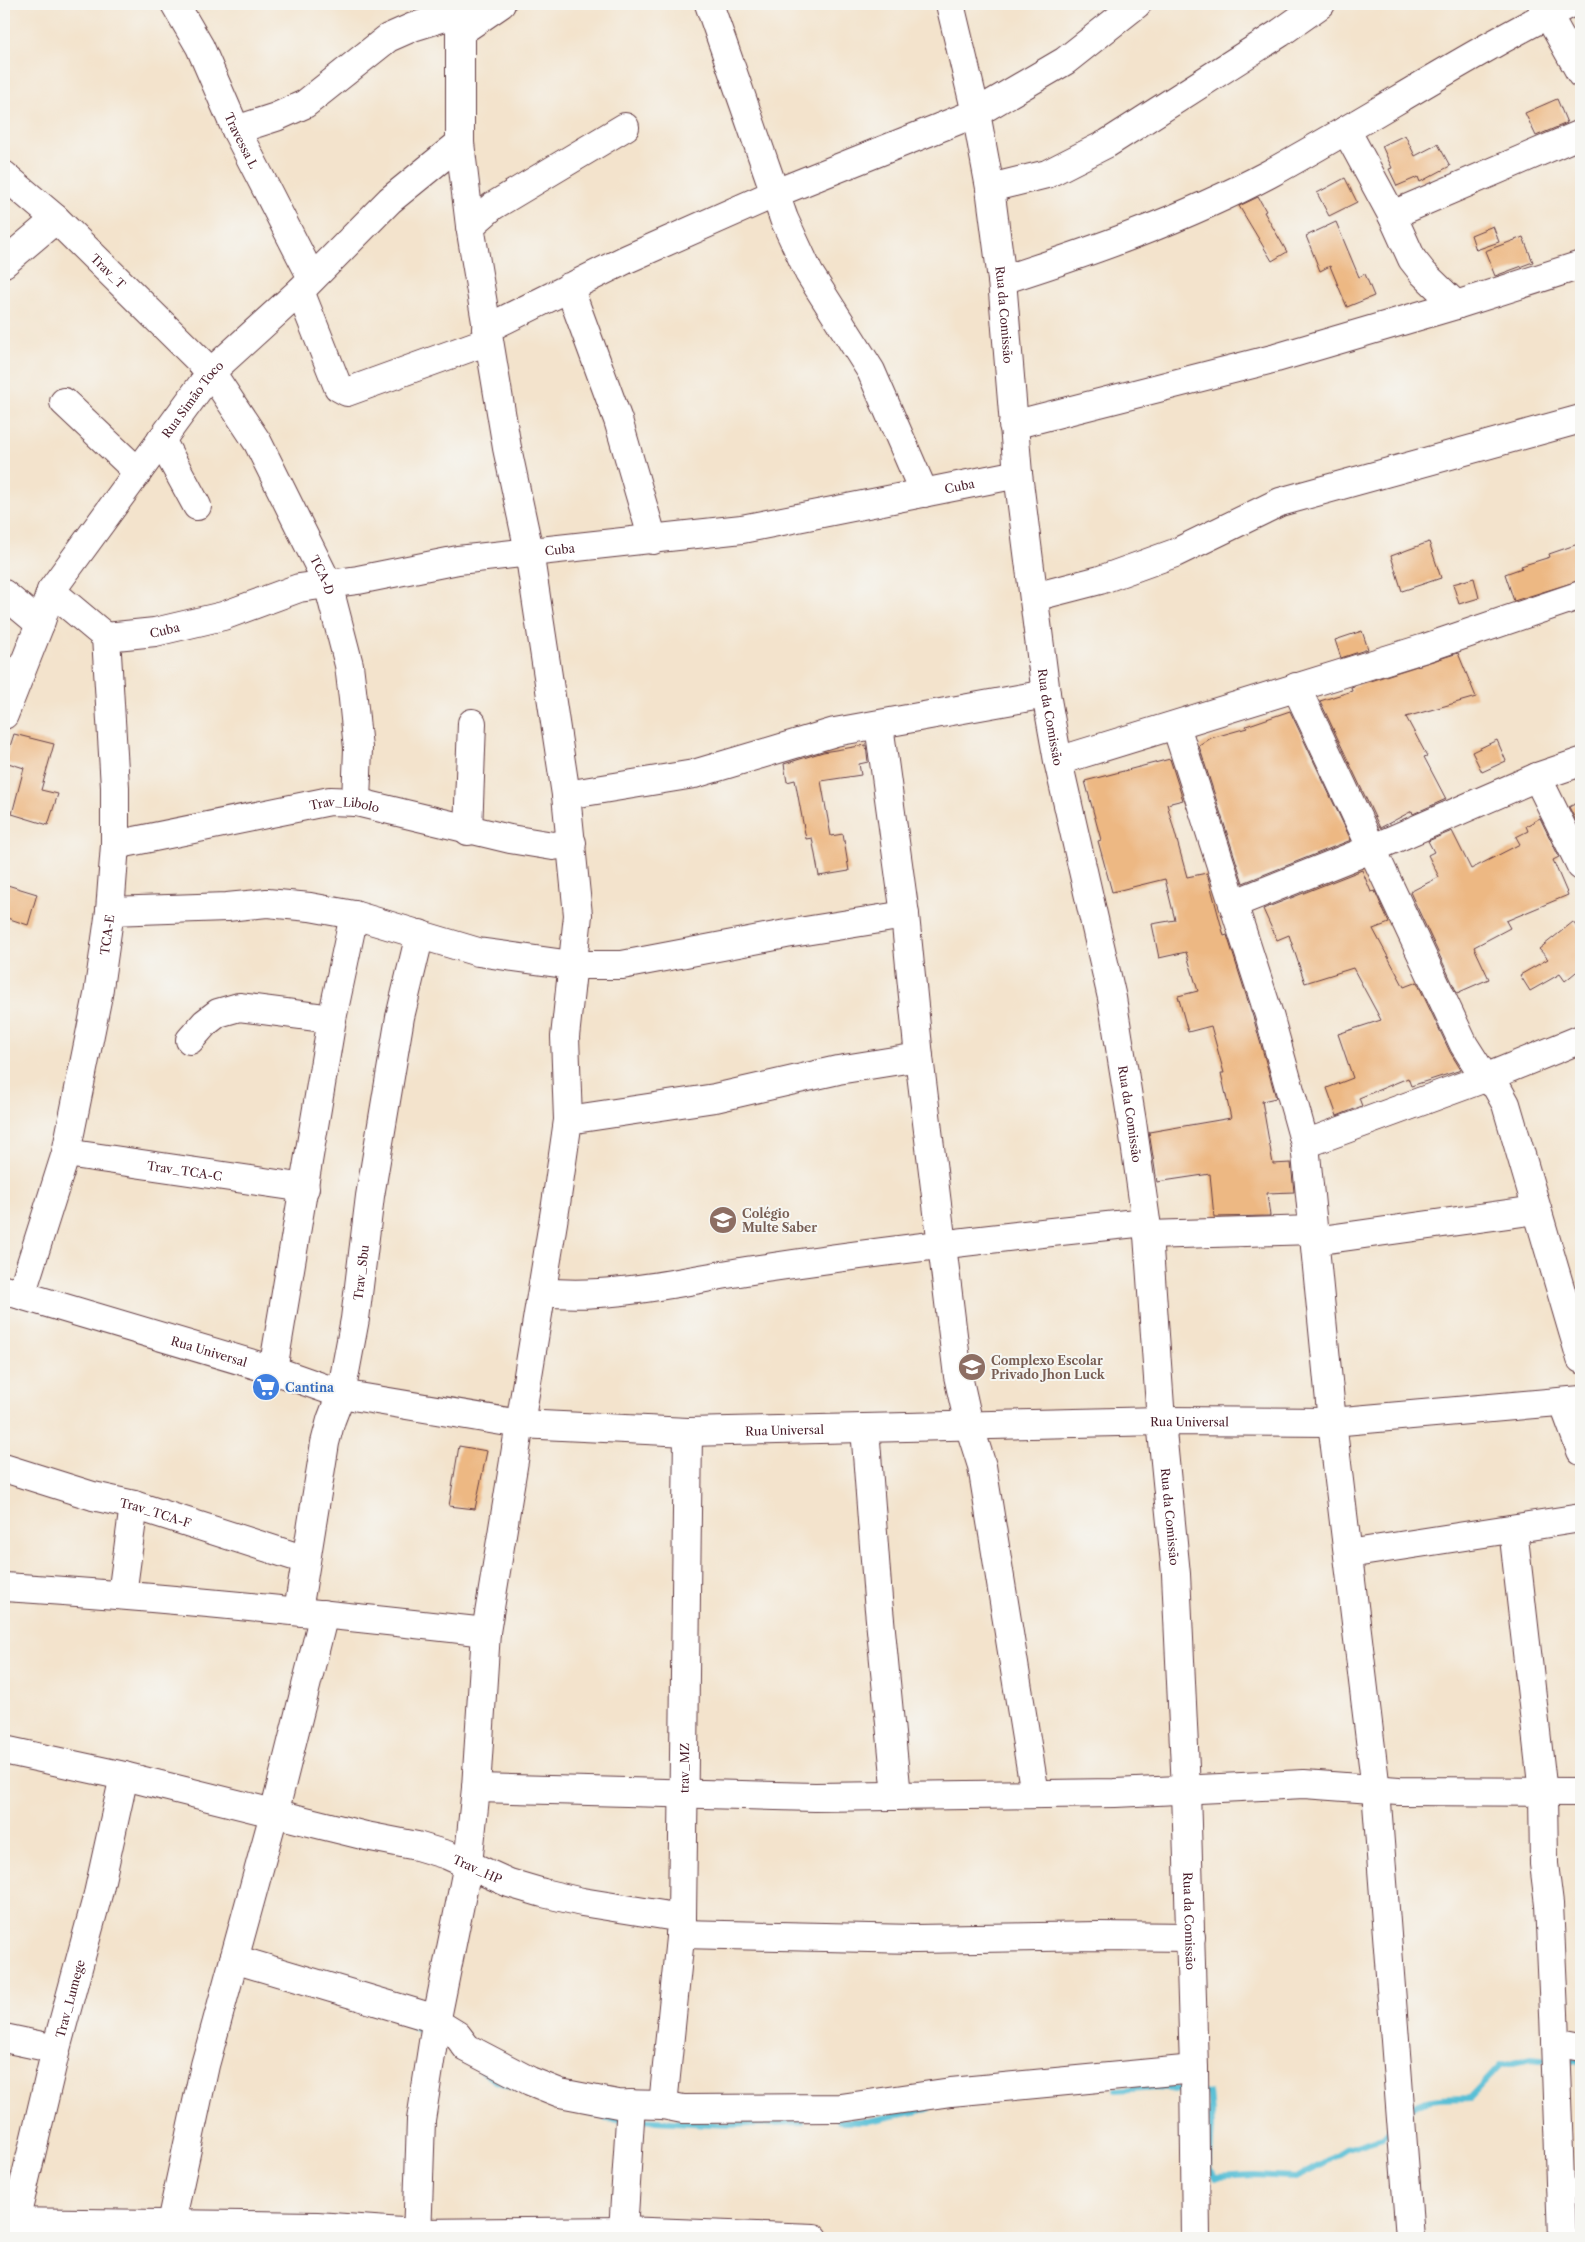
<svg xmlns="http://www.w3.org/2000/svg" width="1585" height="2242" viewBox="0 0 1585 2242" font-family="'Libre Caslon Text',serif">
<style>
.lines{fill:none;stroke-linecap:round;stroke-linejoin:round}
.stream{stroke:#58bfd6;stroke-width:6}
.building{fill:#edb883}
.minor-casing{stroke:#633c43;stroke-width:30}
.minor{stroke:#fff;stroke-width:28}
.labels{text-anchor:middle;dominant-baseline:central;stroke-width:4;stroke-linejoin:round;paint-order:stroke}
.street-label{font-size:12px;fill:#4a1f2b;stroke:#f6f6f2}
.education-label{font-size:12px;font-weight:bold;fill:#785e54;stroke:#f6f6f2;text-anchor:start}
.shop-label{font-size:12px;font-weight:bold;fill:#366cbe;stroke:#f6f6f2;text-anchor:start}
</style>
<rect width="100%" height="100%" fill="#f6f6f2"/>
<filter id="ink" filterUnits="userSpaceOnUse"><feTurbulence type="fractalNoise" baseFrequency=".02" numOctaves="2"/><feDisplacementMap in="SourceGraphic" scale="10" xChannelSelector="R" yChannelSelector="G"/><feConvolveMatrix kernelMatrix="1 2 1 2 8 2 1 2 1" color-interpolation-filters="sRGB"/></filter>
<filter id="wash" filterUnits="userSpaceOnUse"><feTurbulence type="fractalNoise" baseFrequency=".0096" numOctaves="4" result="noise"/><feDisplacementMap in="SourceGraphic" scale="20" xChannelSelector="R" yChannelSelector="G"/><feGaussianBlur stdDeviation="1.12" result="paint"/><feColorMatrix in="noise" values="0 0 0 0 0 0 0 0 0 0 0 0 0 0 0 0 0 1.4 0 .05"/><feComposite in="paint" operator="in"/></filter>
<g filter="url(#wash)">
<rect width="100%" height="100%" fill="#f3e3cc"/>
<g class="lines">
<!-- stream -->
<g class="stream">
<path d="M406,2023l22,12"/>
<path d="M1563,2061l18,2"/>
<path d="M480,2069l16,12 21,8"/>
<path d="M1117,2090l39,-3 31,3"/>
<path d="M1202,2092l7,1 3,33 -3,42 7,9 37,-2 42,2 27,-13 24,-15 37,-11 10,-11"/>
<path d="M579,2109l27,10 19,1"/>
<path d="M1408,2111c14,-15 44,-12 62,-13l31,-33 30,-7 19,2"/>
<path d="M637,2120l90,5 75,-3"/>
<path d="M839,2121h30l59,-12"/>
</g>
</g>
<g id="blocks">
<!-- building -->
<g class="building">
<path d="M1557,99l10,24 -31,13 -11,-23z"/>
<path d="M1405,135l10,21 23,-12 12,22 -30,16 -2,-5 -21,9 -8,-17 3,-1 -10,-22z"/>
<path d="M1345,178l12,24 -28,14 -12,-23z"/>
<path d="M1258,197l8,14 -2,1 23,40 -15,9 -33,-55z"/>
<path d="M1336,222l23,55 6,-3 9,22 -27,11 -17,-41 -10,5 -14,-35z"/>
<path d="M1493,226l6,16 -23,8 -5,-15z"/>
<path d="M1523,237l10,25 -38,14 -10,-25z"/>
<path d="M1429,542l12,36 -39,13 -11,-35z"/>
<path d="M1581,543v37l-67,21 -9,-27 17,-6 -1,-2 29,-9 -1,-3z"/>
<path d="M1474,578l5,20 -20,6 -6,-20z"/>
<path d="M1362,631l6,18 -27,9 -6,-18z"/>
<path d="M1458,653l18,44 -70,20 21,39 -3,1 22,42 -33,15 -1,-3 -32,17 -60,-127 32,-10 -1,-4z"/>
<path d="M1290,711l61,129 -108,43 -44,-137 12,-8 36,-10 -1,-2z"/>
<path d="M14,734l40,10 -13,46 17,4 -10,31 -36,-11 12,-46 -19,-6z"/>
<path d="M1497,740l9,21 -24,11 -10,-20z"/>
<path d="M866,745l2,17 -9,2 2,11 -40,6 10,55 12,-2 6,37 -30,5 -7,-38 -6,1 -11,-59 -8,2 -3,-18 39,-12z"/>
<path d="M1170,759l13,41 -16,4 20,73 20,-4 17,63 3,-1 27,85 22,78 -14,3 11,63 18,-1 3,29 -27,1 3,23 -56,1 -4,-43 -53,8 -8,-50 82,-14 -10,-45h3l-13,-47 -23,6 -10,-36 20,-5 -12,-39 -27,6 -7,-34 23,-4 -10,-41 -53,13 -14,-51 3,-1 -16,-59z"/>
<path d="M1581,801v30l-12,-24z"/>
<path d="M1540,818l19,39 -6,3 15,35 -62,26 4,7 -36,19 15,32 -32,14 -47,-101 29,-15 -11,-22 6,-3 -6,-11 24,-10 19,38 49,-25 -4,-7 12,-6 -2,-5z"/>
<path d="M1362,870l9,22 4,-1 14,32 -16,6 31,58 13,-5 33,70 11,18 -50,16 -3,-8 -49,20 3,8 -25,10 -10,-28 26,-10 -15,-44 43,-14 -28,-52 -48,15 -16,-48 -12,5 -14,-31z"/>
<path d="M4,884l33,10 -9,31 -24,-8z"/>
<path d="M1573,922l8,11v35l-16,13 -5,-7 -30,17 -10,-16 28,-16 -9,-10z"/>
<path d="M459,1446l28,5 -12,58 -26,-3z"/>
</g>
</g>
</g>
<g filter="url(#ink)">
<use href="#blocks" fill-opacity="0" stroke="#633c43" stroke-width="1"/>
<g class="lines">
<defs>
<g id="minor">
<path id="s1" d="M175,4l25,43 36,83 76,148"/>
<path d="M709,4l75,215 25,54 62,98 53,122"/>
<path id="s2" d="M950,4l26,109 14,75 12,92 16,194 28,220 12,67 54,237 20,124 16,113 13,186 15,153 10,216 8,279 2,169"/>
<path d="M1542,4l39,70"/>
<path d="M460,32l41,-28"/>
<path d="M236,130l40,-13 29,-13 83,-66 25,-11 45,-14"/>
<path d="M1346,130l46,85 20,44 11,14 33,32"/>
<path id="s3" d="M4,175l52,44 155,153 47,71 70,141 21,81 4,34 5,49 -2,54"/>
<path d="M990,188l57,-14 61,-31 172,-110 41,-29"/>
<path d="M1392,215l189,-81"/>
<path d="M470,226l23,-20 132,-79"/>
<path d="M4,263l52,-44"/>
<path d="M1002,280c91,-29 182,-61 267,-106 101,-55 197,-119 300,-170"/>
<path d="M569,287l49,133 35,120"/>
<path d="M300,291l38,96 9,5 141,-51"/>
<path d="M486,329l141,-70 149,-66 200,-80 89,-52 72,-57"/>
<path d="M64,402l74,70"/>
<path d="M1013,425l263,-67 180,-53 125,-40"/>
<path d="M161,440l36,66"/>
<path d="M4,594l36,30"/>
<path d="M1034,597l66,-17 75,-27 105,-51 301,-83"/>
<path id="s4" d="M106,637l49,-5 68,-16 76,-28 59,-8 100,-20 284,-31 276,-55"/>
<path d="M1296,687l168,358 21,33 11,8 10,18 75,255"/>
<path id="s5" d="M4,715l36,-91 11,-33 160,-219 89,-81 90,-91 70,-57"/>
<path d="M879,725l26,190 14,142 39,319 11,49 13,41 53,328"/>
<path d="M1176,726l93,289 36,129 27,278 44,368 34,448"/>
<path d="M1058,761l367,-113 156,-53"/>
<path d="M1537,777l44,89"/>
<path d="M566,795l128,-21 141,-42 211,-38"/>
<path d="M468,831l4,-108"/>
<path id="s6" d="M115,845l215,-44 26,1 154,37 43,7 19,-3"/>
<path d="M1233,904l138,-55 166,-72 44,-15"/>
<path d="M110,911l117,-4 40,-4 43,4 44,8 124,37 94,13h50l164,-31 119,-19"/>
<path d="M190,1040l15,-17 13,-10 21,-6 93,12"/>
<path d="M568,1120l147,-22 123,-28 81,-13"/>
<path d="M1305,1144l180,-66 96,-39"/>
<path id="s7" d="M66,1153l239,35"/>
<path d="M1148,1235l165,-5"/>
<path d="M1314,1241l223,-31"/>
<path id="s8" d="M4,1290l269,80 68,24 179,30 168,8 473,-11 171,1 249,-22"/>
<path d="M542,1292c75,8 150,-14 224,-24 127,-19 253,-33 380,-46"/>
<path id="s9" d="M21,1295l45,-142 32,-158 12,-84 5,-66v-58l-9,-150 -55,-46"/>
<path d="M273,1370l59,-351 22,-104"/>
<path d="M1563,1402l18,49"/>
<path d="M865,1428l13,171 19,197"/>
<path id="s10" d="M4,1468l89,28 41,9 172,55"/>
<path d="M1513,1529l30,264 1,71 5,40 5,109 8,225"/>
<path d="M1348,1554l233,-36"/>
<path d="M4,1587c161,10 321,27 482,45"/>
<path d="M122,1595l12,-90"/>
<path id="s11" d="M298,1611l27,-168 6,-23 10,-26 14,-75 15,-123 30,-179 20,-83"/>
<path id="s12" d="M4,1750l120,26 242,60 51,10 30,9 62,28 34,10 39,9 100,16"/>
<path d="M476,1788l339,9 300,-4 189,-9 95,7 182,1"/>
<path d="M680,1934l235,5 183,-3 93,1"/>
<path d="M234,1959l192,57 31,19 10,13 63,33 30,12 58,11 45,1 20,4 158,-1 110,-16 243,-23"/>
<path d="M4,2038l52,11"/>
<path d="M1555,2042l26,5"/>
<path id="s13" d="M663,2105l19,-187 6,-486"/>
<path d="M4,2222l313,4 99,7 207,-2 191,7"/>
<path id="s14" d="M15,2222l41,-173 42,-155 26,-118"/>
<path d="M171,2223l34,-158 69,-251 50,-200"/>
<path d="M623,2231l8,-127"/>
<path d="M417,2238l4,-118 15,-97 32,-159 8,-76 10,-156 70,-428 12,-84 -3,-83 13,-122 -12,-120 -37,-244 -22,-103 -37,-222 -10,-83v-111l-3,-28"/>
</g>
</defs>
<!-- minor casing -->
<use href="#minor" class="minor-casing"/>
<!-- minor -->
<use href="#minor" class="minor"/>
</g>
</g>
<!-- icons -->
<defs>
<symbol id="school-disc" viewBox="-11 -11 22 22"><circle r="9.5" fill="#8d6e63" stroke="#f6f6f2"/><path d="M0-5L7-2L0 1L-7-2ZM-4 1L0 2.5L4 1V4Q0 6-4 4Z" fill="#fff"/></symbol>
<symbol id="supermarket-disc" viewBox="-11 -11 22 22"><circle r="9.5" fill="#3f7fe0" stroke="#f6f6f2"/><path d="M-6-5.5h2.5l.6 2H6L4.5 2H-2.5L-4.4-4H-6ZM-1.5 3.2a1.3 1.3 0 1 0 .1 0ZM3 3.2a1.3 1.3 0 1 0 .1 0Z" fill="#fff"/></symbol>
</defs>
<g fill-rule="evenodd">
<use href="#school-disc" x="707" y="1204" width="32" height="32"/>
<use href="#school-disc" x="956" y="1351" width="32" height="32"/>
<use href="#supermarket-disc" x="250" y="1371" width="32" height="32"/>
</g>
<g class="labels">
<!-- street labels -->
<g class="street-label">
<text stroke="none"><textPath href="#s1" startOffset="152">Travessa L</textPath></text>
<text stroke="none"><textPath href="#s3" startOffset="142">Trav_T</textPath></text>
<text stroke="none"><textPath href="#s2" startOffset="316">Rua da Comissão</textPath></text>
<text stroke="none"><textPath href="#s5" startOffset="371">Rua Simão Toco</textPath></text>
<text stroke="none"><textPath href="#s4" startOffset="869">Cuba</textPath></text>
<text stroke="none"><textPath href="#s4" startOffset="464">Cuba</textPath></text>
<text stroke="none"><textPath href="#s3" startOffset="518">TCA-D</textPath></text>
<text stroke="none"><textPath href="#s4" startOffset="59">Cuba</textPath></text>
<text stroke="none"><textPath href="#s2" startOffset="721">Rua da Comissão</textPath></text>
<text stroke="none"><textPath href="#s6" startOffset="234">Trav_Libolo</textPath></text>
<text stroke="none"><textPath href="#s9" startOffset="371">TCA-E</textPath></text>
<text stroke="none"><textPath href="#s2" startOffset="1126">Rua da Comissão</textPath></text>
<text stroke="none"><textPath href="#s7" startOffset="120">Trav_TCA-C</textPath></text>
<text stroke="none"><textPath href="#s11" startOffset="345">Trav_Sbu</textPath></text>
<text stroke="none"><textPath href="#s8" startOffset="214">Rua Universal</textPath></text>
<text stroke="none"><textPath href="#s8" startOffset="1204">Rua Universal</textPath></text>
<text stroke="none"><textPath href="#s8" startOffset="799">Rua Universal</textPath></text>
<text stroke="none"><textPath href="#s10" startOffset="158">Trav_TCA-F</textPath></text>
<text stroke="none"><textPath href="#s2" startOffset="1531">Rua da Comissão</textPath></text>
<text stroke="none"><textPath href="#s13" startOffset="338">trav_MZ</textPath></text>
<text stroke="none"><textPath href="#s12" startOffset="489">Trav_HP</textPath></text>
<text stroke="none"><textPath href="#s2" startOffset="1936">Rua da Comissão</textPath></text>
<text stroke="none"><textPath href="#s14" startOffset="230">Trav_Lumege</textPath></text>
</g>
<!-- education labels -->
<g class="education-label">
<text x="742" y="1213">Colégio<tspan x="742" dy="14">Multe Saber</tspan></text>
<text x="991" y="1360">Complexo Escolar<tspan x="991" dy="14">Privado Jhon Luck</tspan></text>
</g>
<!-- shop labels -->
<g class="shop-label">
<text x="285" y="1387">Cantina</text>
</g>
</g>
<!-- margin -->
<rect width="1585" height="2242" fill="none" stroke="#f6f6f2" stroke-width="20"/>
</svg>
